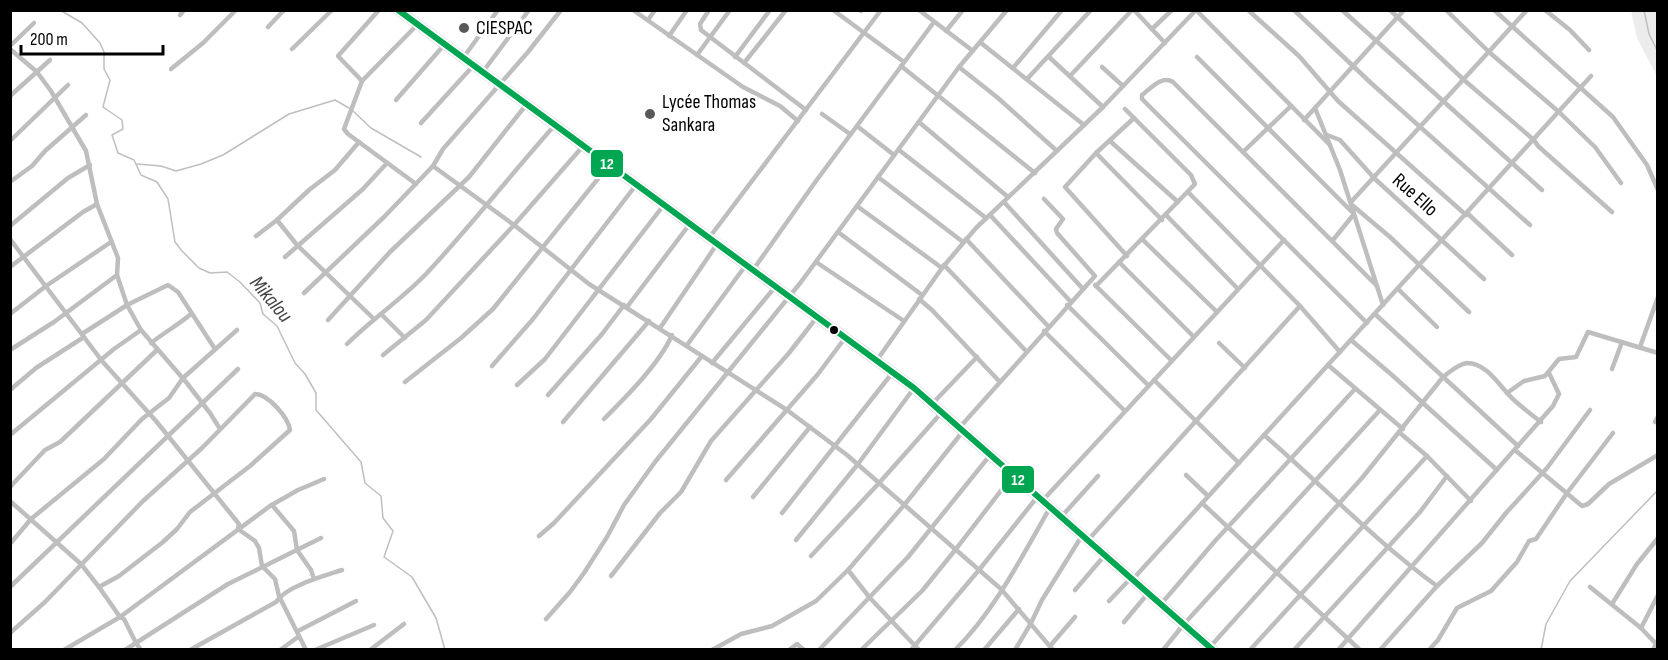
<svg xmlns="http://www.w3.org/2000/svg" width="1668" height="660" viewBox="0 0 1668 660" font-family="'Sofia Sans Condensed',sans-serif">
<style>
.green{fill:#ececec}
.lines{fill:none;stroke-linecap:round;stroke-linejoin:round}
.stream{stroke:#bfbfbf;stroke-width:1.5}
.highway-casing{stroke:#dbdbdb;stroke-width:11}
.street{stroke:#bebebe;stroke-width:4.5}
.highway{stroke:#bebebe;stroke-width:9}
.bus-1-casing{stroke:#fff;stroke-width:10}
.bus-1{stroke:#00a651;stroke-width:6}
.poi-dot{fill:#595959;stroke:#fff;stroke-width:2}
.bus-dot{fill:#000;stroke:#fff;stroke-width:2}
.labels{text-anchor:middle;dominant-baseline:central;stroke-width:6;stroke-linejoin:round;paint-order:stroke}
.poi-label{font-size:20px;fill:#000;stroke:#fff;text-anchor:start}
.street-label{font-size:20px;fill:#000;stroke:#fff}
.water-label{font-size:21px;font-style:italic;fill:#444;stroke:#fff}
.line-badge{stroke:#fff;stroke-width:2}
.badge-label{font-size:16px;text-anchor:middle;font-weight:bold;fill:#fff}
</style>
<rect width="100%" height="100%" fill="#fff"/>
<!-- green -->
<path class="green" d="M1631,11h26v65l-20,-38z"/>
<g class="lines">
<!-- stream -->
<g class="stream">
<path d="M60,10l22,13 18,20 4,9v17l6,11 -7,27 19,13 1,9 -11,6 6,18 16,7 7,15 16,7 11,17 7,43 7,9 17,17 11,5 17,-1 13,10 20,21 3,11 14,12 18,37 10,11 11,19v17l45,52 4,21 16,13 2,22 10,13 -9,26 28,20 24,41 9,32"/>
<path d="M1644,10l5,24 9,18"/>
<path d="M353,111l18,17 50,29"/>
<path d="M137,164l24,2 15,5 25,-7 22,-9 66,-41 46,-14 14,8"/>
<path d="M1541,650l5,-26 24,-43 88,-91"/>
</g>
<defs>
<path id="highway" d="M398,10l516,378 299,262"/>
</defs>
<!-- highway casing -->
<use href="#highway" class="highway-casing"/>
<!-- street -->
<g class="street">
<path d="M633,10l110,77 37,19 18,15"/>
<path d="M709,10l-9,14 1,6 105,80"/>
<path d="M833,10l71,52"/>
<path d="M860,10l1,1"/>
<path d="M919,10l54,41"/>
<path d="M1134,10l31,33"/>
<path d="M1196,10l134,135"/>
<path d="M1248,10l51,46 39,45 128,114"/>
<path d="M1294,10l77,73 159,142"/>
<path d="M1342,10l200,180"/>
<path d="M1390,10l74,70 70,60 4,6 74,66"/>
<path d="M1446,10l43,42 70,60 36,35 26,36"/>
<path d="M1494,10l119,107 34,48 11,25"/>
<path d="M1545,10l25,20 19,20"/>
<path d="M180,15l4,-5"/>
<path d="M648,20l7,-10"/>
<path d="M268,27l16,-17"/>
<path d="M1152,29l20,-19"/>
<path d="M946,31l17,-21"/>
<path d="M669,36l18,-26"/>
<path d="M981,43l103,82"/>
<path d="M10,46l24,-23"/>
<path d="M10,49l27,23 14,19 35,60 11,53 21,54 -1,17 10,30 14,25 45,52 24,31 10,16"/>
<path d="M292,49l40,-39"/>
<path d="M697,55l33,-45"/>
<path d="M735,57l35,-47"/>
<path d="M1049,57l54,50"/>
<path d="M1197,57l157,157 -21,26"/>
<path d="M463,58l35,-48"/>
<path d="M744,63l42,-53"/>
<path d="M901,66l134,107"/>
<path d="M959,67l39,31 59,53"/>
<path d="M1102,67l21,19"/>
<path d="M1013,68l49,-58"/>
<path d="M171,69l32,-26 33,-33"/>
<path d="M482,73l47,-63"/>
<path d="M1070,76l62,-66"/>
<path d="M1027,79l64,-69"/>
<path d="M362,81l-24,-25 41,-46"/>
<path d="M10,96l40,-36"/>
<path d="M396,100l48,-55"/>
<path d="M1315,108l25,62 43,135"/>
<path d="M822,114l28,20"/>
<path d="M1304,120l100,-110"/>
<path d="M421,123l52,-57"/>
<path d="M920,123l88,74"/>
<path d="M857,126l37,29"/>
<path d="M1327,135l13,5 34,38 110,101"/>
<path d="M10,141l58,-56"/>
<path d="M1110,141l68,61"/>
<path d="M899,150l87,68"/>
<path d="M1243,152l48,-46"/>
<path d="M1096,153l66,67"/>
<path d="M433,166l81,59 75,59 198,126 60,45 154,134 52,61"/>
<path d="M878,177l85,65"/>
<path d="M10,182l22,-16 13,-15 41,-36"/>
<path d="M416,184l-68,-50 -4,-5 18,-48 55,-56"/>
<path d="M1188,192l112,114 40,46"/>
<path d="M1004,202l79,87"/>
<path d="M1351,202l176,-192"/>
<path d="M1352,205l38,32 79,75"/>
<path d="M857,206l85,62"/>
<path d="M1467,213l45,42"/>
<path d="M990,215l81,87"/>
<path d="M1166,215l72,74"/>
<path d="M277,220l20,25 77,74"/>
<path d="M10,226l58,-48 22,-13"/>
<path d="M838,232l84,63"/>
<path d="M256,236l21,-16 32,-30 26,-20 24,-28"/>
<path d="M709,238l172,-228"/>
<path d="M10,239l92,122 54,60 83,103 -1,5 17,12 4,7 3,18 13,13 4,17 27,54"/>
<path d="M966,239l82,87"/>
<path d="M1143,240l74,72"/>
<path d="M1127,256l-62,-69 31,-34 38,-35"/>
<path d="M285,257l78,-68 24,-26"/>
<path d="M816,262l88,59"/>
<path d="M1119,262l75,75"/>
<path d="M944,265l82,86"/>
<path d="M10,267l73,-55 14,-8"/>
<path d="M753,270l63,-89 118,-159"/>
<path d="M1095,285l77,76"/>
<path d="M1096,286l99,-102 -4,-9 -66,-66"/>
<path d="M1398,289l39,38"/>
<path d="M304,293l80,-76 49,-51 10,-17 85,-97 33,-42"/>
<path d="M919,299l13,11 67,71"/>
<path d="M1067,305l82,81"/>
<path d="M627,307l62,-82"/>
<path d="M10,314l36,-28 65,-44"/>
<path d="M381,314l24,24"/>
<path d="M1375,314l143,132"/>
<path d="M328,320l62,-68 79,-75 57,-72"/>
<path d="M1367,323l-225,-224v-4c9,-7 20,-20 31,-13l204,204"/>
<path d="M660,328l57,-84"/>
<path d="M1044,331l81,80"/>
<path d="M82,334l45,-29 41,-20 10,7 37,57"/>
<path d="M1351,340l41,35 105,95"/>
<path d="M151,343c14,-11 27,-18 40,-29"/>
<path d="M1219,343l26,25"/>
<path d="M347,344c25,-25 55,-45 79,-70 45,-48 85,-100 129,-149"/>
<path d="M687,345l59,-80"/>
<path d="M1640,347l18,-50"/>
<path d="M10,350l44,-28 63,-47"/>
<path d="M383,355l43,-35 88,-95 70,-80"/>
<path d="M877,360l65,-92 34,-40 127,-121 93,-97"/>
<path d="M712,363l63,-76"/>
<path d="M1328,365l75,64"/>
<path d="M492,366l41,-47 103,-134"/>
<path d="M1612,369l10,-27"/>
<path d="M1154,380l85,83"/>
<path d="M405,382l56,-44 32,-29 116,-144"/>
<path d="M517,385l28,-26 118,-153"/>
<path d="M10,390l26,-22 48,-31"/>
<path d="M1507,393l17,-12 21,-5 14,-17 17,-2 12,-25 70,21"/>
<path d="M548,395l54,-61 22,-29"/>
<path d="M932,404l45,-47"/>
<path d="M604,419c22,-22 56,-56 68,-84"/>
<path d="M563,422l86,-101"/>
<path d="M1655,422l3,-5"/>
<path d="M960,427l135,-151 -38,-43 -1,-4 7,-10 -19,-20"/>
<path d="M1400,433l27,23 44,45"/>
<path d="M10,435l104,-86 27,-19"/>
<path d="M1264,435c58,50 111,106 173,151"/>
<path d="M1515,450l67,56 6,-2 21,-20 49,-29"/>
<path d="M1186,475l22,21"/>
<path d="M726,480l92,-106 27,-36"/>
<path d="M10,487l35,-37 15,-8 97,-92"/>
<path d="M753,497l57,-70"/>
<path d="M1043,500l241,-260"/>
<path d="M10,501l71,63 18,23 21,30 4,2 12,24 5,7"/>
<path d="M1202,503l158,147"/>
<path d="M272,505l22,26 3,19 14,20 3,9"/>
<path d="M782,513l111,-141"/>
<path d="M1062,516l36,-40"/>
<path d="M539,536l15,-13 97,-104 51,-63"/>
<path d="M1089,539l211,-233"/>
<path d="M796,540l62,-76 56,-76"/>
<path d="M10,544l21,-25 73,-60 38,-40 27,-21 14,-20 54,-48"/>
<path d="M811,556l69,-74 62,-70"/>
<path d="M848,570l22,28 49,52"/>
<path d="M611,576l49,-63 21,-21 30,-51 78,-88 28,-36"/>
<path d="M1133,579l458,-503"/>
<path d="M10,587l228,-218"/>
<path d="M1590,587l51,41 17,18"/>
<path d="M1075,590l30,-35"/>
<path d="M1109,601l22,-23"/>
<path d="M1162,603l53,-62 140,-152"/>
<path d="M1612,604l25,-40 21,-26"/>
<path d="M546,619l24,-27 14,-19 23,-36 17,-32 31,-43 146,-180 158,-215 48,-57"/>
<path d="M1124,622l25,-30"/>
<path d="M1641,628l17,-33"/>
<path d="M298,631l58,-30"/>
<path d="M10,633l35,-31 98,-101 59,-53 53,-54c13,0 33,23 35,36l-40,36 -60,46 -13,17 -14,13 -44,34 -20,11"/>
<path d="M1050,646l25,-29"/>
<path d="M1209,648l153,-170 81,-101c7,-5 15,-13 24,-14 21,0 34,26 48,38 8,7 17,14 26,21"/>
<path d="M64,650l56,-33 150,-111 28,-16 26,-11"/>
<path d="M125,650l103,-66 93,-46"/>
<path d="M190,650l86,-48c10,-16 48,-26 66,-32"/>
<path d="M280,650l18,-13"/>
<path d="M315,650l59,-25"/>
<path d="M370,650l34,-26"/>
<path d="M712,650l29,-16 31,-8 44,-25 32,-31 57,-66 59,-74"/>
<path d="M789,650l8,-6 7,6"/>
<path d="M819,650l89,-93 83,-103"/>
<path d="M861,650l61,-59 34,-42 57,-74"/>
<path d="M911,650l68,-80 59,-74"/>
<path d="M955,650c40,-39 68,-96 96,-144"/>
<path d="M984,650l35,-41"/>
<path d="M1015,650l16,-27 11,-23 41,-66"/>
<path d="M1163,650l21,-26 196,-214"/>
<path d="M1250,650l177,-194"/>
<path d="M1294,650l126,-138 27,-36"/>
<path d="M1338,650l215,-244 6,-12 -10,-21"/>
<path d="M1380,650l57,-64 45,-43 24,-30 41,-45 43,-58"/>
<path d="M1429,650l9,-10 19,-32 34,-17 26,-29 12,-21 7,-2 31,-46 46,-60"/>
<path d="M1653,650l5,-10"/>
</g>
<!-- highway -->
<use href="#highway" class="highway"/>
<defs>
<path id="bus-1" d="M398,10l516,378 299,262"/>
</defs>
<!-- bus-1 casing -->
<use href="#bus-1" class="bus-1-casing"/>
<!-- bus-1 -->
<use href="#bus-1" class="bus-1"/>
</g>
<!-- markers -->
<g class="poi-dot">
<circle cx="464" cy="28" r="6"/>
<circle cx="650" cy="114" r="6"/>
</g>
<circle class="bus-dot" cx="834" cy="330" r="5"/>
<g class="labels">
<!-- poi labels -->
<g class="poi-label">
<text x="476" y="28">CIESPAC</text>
<text x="662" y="102">Lycée Thomas<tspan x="662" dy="23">Sankara</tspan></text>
</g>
<!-- street labels -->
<g class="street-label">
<text transform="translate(1415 195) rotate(42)">Rue Ello</text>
</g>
<!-- water labels -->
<g class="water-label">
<text transform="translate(271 299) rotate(50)">Mikalou</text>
</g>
</g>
<g class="line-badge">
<rect x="590" y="149" width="34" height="29" rx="6" fill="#00a651"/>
<rect x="1001" y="465" width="34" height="29" rx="6" fill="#00a651"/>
</g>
<g class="badge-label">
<text x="607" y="169">12</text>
<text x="1018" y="485">12</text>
</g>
<!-- border -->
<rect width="1668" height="660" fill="none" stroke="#000000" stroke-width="24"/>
<!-- scale -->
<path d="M21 45v9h142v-9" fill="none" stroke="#000000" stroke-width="3"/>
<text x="30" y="45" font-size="18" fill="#000000" stroke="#ffffff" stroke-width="4.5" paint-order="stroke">200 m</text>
</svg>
